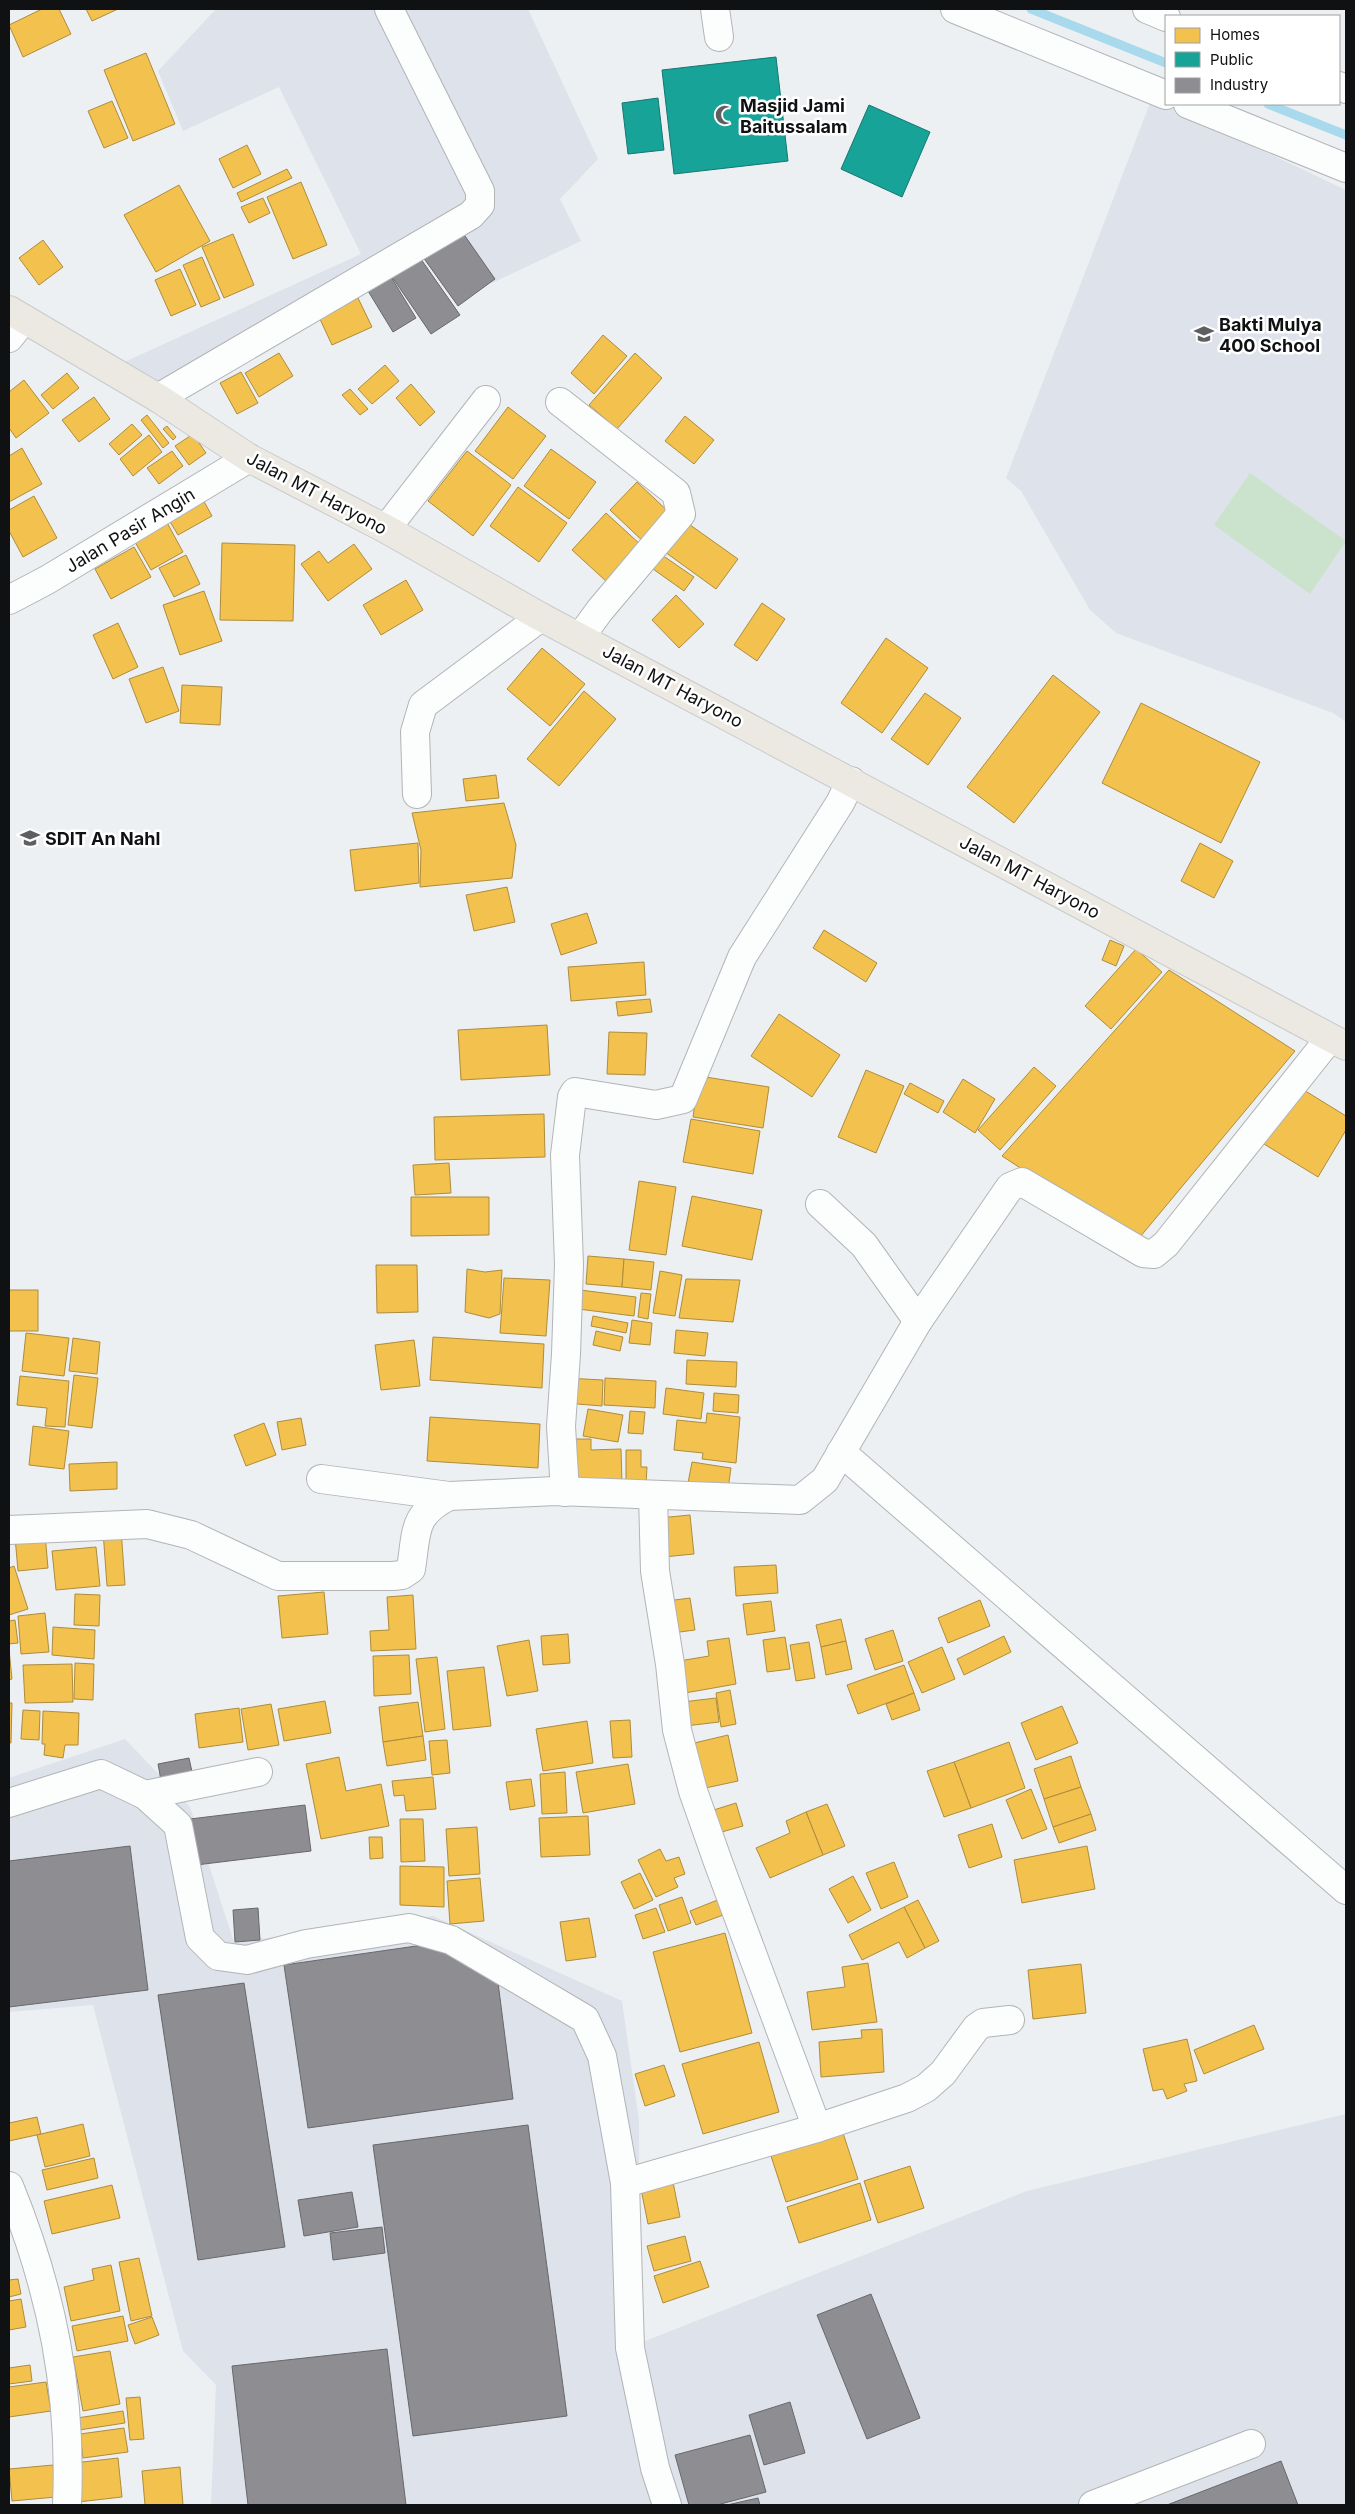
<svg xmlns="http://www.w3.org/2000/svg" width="1355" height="2514" viewBox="0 0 1355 2514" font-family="Inter,sans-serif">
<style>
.built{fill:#dde2eb}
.green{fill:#cbe3cd}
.homes{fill:#f2c14e;stroke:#ae8c3c}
.public{fill:#17a398;stroke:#157770}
.industry{fill:#8d8d92;stroke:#68686c}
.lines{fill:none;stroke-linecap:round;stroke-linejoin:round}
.stream{stroke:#a8d9ed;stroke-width:9}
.minor-casing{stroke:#b2b4b6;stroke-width:30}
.major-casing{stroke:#c9cacc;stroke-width:30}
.minor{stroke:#fcfdfd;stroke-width:28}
.major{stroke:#ebe9e1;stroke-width:28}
.labels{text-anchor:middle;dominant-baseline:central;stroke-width:5;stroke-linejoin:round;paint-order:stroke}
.poi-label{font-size:18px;font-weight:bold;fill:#101113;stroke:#fff;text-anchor:start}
.street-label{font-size:18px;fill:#101113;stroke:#fff}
</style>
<rect width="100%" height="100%" fill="#edf0f3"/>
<!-- built -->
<g class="built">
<path d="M216,9h312l70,150 -38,40 21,42 -89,42 -29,-52 -283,167 -60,-34 241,-110 -82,-167 -96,44 -25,-60z"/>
<path d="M1152,98l194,92v532l-13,-9 -217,-80 -26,-23 -69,-119 -15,-13z"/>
<path d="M125,1739l65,68 44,135 199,-26 189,85 17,120 1,222 387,-152 319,-77v391h-1135l5,-120 -33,-34 -90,-346 -84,7v-234z"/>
</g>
<!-- green -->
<path class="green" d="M1250,473l96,68 -36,53 -96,-69z"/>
<!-- homes -->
<g class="homes">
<path d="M42,9h17l12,25 -48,23 -14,-32z"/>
<path d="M86,9h32l-26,12z"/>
<path d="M146,53l29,71 -42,17 -29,-71z"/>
<path d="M112,101l16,37 -24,10 -16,-37z"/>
<path d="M247,145l14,29 -28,14 -14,-29z"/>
<path d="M287,169l5,9 -51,24 -4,-9z"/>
<path d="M301,182l26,63 -34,14 -26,-62z"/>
<path d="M179,185l31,56 -54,31 -32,-57z"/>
<path d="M263,198l7,15 -21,10 -8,-16z"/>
<path d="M233,234l21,51 -30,13 -22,-51z"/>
<path d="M43,240l20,27 -24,18 -20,-27z"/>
<path d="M202,257l18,42 -19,8 -18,-42z"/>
<path d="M180,269l16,36 -25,11 -16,-36z"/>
<path d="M358,298l14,29 -40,18 -13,-28z"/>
<path d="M603,335l24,21 -33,38 -23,-21z"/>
<path d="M279,353l14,23 -34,21 -14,-24z"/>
<path d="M635,353l27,25 -45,51 -28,-24z"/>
<path d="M385,365l14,16 -27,23 -14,-15z"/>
<path d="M241,372l17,31 -21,11 -17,-31z"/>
<path d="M67,373l12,15 -26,21 -12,-14z"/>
<path d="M24,380l25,33 -33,25 -7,-10v-36z"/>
<path d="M411,384l24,28 -15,14 -24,-28z"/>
<path d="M350,389l18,20 -8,6 -18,-20z"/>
<path d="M94,397l16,22 -31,23 -17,-22z"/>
<path d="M508,407l38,29 -33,43 -38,-28z"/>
<path d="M147,415l22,28 -6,5 -22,-28z"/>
<path d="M685,416l29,24 -20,24 -29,-23z"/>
<path d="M132,424l10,11 -23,20 -10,-11z"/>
<path d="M167,426l9,11 -3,3 -10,-11z"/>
<path d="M193,434l13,19 -17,12 -14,-19z"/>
<path d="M149,435l13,17 -29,24 -13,-17z"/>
<path d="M22,448l20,36 -33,18v-46z"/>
<path d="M551,449l45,33 -27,37 -45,-33z"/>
<path d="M172,451l11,15 -24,18 -12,-16z"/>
<path d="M467,451l44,34 -38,51 -45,-35z"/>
<path d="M637,482l37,35 -26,29 -38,-36z"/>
<path d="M518,487l49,36 -28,39 -49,-36z"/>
<path d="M34,496l23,42 -34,19 -14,-26v-21z"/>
<path d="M201,496l11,20 -34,19 -12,-20z"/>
<path d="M606,513l35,32 -34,37 -35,-32z"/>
<path d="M164,517l19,35 -32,18 -20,-35z"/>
<path d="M686,522l52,37 -22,30 -51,-37z"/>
<path d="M222,543l73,2 -2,76 -73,-1z"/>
<path d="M354,544l18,25 -44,32 -27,-37 18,-13 9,12z"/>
<path d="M134,547l17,30 -40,22 -16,-30z"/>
<path d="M186,555l14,29 -26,13 -15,-29z"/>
<path d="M662,555l32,22 -10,14 -31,-22z"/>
<path d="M406,580l17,30 -42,25 -18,-30z"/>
<path d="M204,591l18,50 -42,14 -17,-50z"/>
<path d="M676,595l28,29 -25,24 -27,-28z"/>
<path d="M762,603l23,16 -28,42 -23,-16z"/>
<path d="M118,623l20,44 -25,12 -20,-44z"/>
<path d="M886,638l42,30 -46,65 -41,-30z"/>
<path d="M542,648l43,36 -35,42 -43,-37z"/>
<path d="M163,667l16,44 -33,12 -17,-44z"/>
<path d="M1053,675l47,37 -86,111 -47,-36z"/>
<path d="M182,685l40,2 -2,38 -40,-2z"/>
<path d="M584,691l32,28 -57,67 -32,-27z"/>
<path d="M925,693l36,25 -33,47 -37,-26z"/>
<path d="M1141,703l119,59 -39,81 -119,-60z"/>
<path d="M496,775l3,23 -33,3 -3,-22z"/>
<path d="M504,803l12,42 -4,33 -92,9 1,-37 -9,-37z"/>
<path d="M418,843l1,40 -64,8 -5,-41z"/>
<path d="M1200,843l33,18 -19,37 -33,-17z"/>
<path d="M507,887l8,35 -41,9 -8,-36z"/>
<path d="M587,913l10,30 -36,12 -10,-31z"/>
<path d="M824,930l53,33 -11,19 -53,-34z"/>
<path d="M1110,940l14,6 -8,20 -14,-6z"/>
<path d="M1136,949l26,23 -51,57 -26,-23z"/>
<path d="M644,962l2,33 -75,6 -3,-34z"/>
<path d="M1169,970l126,81 -160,192 -133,-87z"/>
<path d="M650,999l2,13 -34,4 -2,-14z"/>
<path d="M779,1014l61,41 -28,42 -61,-41z"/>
<path d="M547,1025l3,50 -89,5 -3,-50z"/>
<path d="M609,1032l38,1 -2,42 -38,-1z"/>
<path d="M1034,1067l22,19 -56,64 -22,-20z"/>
<path d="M866,1070l38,16 -28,67 -38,-16z"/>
<path d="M699,1076l70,11 -6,41 -70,-11z"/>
<path d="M963,1079l32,20 -20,34 -32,-21z"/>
<path d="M910,1083l34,18 -6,12 -34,-19z"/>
<path d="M1299,1087l47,29v14l-28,47 -54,-33z"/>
<path d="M544,1114l1,43 -110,3 -1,-43z"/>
<path d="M691,1119l69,12 -7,43 -70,-12z"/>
<path d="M449,1163l2,30 -36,2 -2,-30z"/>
<path d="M639,1181l37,6 -10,68 -37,-5z"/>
<path d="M692,1196l70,14 -10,50 -70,-14z"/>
<path d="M411,1197h78v38l-78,1z"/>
<path d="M588,1256l36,3 -2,28 -36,-3z"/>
<path d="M624,1259l30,3 -3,28 -29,-3z"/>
<path d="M376,1265h41l1,47 -41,1z"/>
<path d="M467,1269l18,3 17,-2 -2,44 -11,4 -24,-6z"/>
<path d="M660,1271l22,4 -7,41 -22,-3z"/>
<path d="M504,1278l46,2 -4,56 -46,-3z"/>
<path d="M686,1279l54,1 -7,42 -54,-4z"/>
<rect x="9" y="1290" width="29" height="41"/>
<path d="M580,1290l56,7 -2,19 -56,-7z"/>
<path d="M641,1293l10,1 -3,25 -10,-2z"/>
<path d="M593,1316l35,7 -2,10 -35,-7z"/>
<path d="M632,1320l20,3 -2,22 -21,-2z"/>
<path d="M676,1330l32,3 -3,23 -31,-3z"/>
<path d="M596,1331l27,6 -3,14 -27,-6z"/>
<path d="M26,1333l43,5 -5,38 -42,-5z"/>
<path d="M433,1337l111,7 -2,44 -112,-8z"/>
<path d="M73,1338l27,4 -3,32 -28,-3z"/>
<path d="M414,1340l6,46 -39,4 -6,-45z"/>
<path d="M687,1360l50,2 -1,25 -50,-3z"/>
<path d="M74,1375l24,3 -6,50 -24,-3z"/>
<path d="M20,1376l49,5 -4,46 -20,-1 2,-18 -30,-3z"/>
<path d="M566,1378l37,2 -1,26 -37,-3z"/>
<path d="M605,1378l51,3 -1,27 -51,-3z"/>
<path d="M666,1388l38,5 -3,26 -38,-5z"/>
<path d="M714,1393l25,2 -1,18 -25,-2z"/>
<path d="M588,1409l35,6 -5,27 -35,-6z"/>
<path d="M630,1411l15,1 -2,22 -15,-1z"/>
<path d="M707,1413l33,4 -4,46 -34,-4 1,-6 -29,-3 3,-30 29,3z"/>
<path d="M430,1417l110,7 -2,44 -111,-7z"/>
<path d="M301,1418l5,27 -24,5 -5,-28z"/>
<path d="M264,1423l12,32 -30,11 -12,-31z"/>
<path d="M33,1426l36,5 -5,38 -35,-4z"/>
<path d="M572,1439h19v11l30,-1 1,34 -49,2z"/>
<path d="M626,1450h15v17h6l-1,17 -20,-2z"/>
<path d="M117,1462v27l-47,2 -1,-27z"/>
<path d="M692,1462l39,6 -3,21 -40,-6z"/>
<path d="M690,1515l4,39 -31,3 -4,-39z"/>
<path d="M121,1529l4,56 -18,1 -4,-55z"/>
<path d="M45,1534l3,34 -30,3 -3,-34z"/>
<path d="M96,1547l4,39 -44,4 -4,-39z"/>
<path d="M776,1565l2,28 -42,3 -2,-29z"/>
<path d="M14,1566l14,43 -19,6v-47z"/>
<path d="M324,1592l4,42 -46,4 -4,-42z"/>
<path d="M75,1594l25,1 -1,31 -25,-1z"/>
<path d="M413,1595l3,54 -45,2 -1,-20 19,-1 -2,-33z"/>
<path d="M690,1598l5,32 -23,3 -5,-32z"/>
<path d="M980,1600l10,26 -42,17 -10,-25z"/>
<path d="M771,1601l4,30 -28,4 -4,-31z"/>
<path d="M45,1613l4,39 -28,2 -3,-38z"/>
<path d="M841,1619l5,22 -25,6 -5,-22z"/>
<path d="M15,1620l3,23 -9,1v-23z"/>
<path d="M53,1627l42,3 -1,29 -42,-4z"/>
<path d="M893,1630l10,31 -28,9 -10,-31z"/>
<path d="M568,1634l2,29 -27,2 -2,-29z"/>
<path d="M1004,1636l7,16 -47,23 -7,-16z"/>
<path d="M785,1637l5,32 -23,3 -4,-32z"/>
<path d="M729,1638l7,46 -51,9 -6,-32 30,-5 -2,-15z"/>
<path d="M529,1640l9,51 -31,5 -10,-50z"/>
<path d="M846,1641l6,28 -26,6 -5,-28z"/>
<path d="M809,1642l6,36 -19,3 -6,-36z"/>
<path d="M942,1647l13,32 -33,14 -14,-31z"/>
<path d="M9,1649l3,30 -3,1z"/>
<path d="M409,1655l2,39 -37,2 -1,-40z"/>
<path d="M437,1657l8,72 -20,3 -9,-73z"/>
<path d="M75,1663l19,1 -1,36 -19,-1z"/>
<path d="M72,1664l1,38 -48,1 -2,-38z"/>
<path d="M904,1665l10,28 -56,21 -11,-29z"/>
<path d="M484,1667l7,59 -38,4 -6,-59z"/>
<path d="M730,1690l6,34 -15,3 -5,-34z"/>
<path d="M914,1693l6,17 -28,10 -6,-16z"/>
<path d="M716,1698l3,24 -42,5 -3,-24z"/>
<path d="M325,1701l6,32 -47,8 -6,-32z"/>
<path d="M418,1702l5,34 -40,6 -4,-35z"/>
<path d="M9,1703h3l-1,40h-2z"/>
<path d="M271,1704l8,41 -31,5 -7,-41z"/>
<path d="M1062,1706l16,37 -42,17 -15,-37z"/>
<path d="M239,1708l4,34 -44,6 -4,-34z"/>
<path d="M23,1710l17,1 -1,29 -18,-1z"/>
<path d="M43,1711l36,2 -1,32h-13l-2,13 -19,-3 1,-11h-3z"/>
<path d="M630,1720l2,37 -19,1 -3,-37z"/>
<path d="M587,1721l6,42 -50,8 -7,-42z"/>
<path d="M728,1735l10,46 -42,9 -10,-45z"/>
<path d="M423,1736l3,24 -39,6 -4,-24z"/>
<path d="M447,1740l3,33 -18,2 -3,-34z"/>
<path d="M1009,1742l16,46 -54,20 -17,-46z"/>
<path d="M1071,1756l10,31 -37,12 -10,-30z"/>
<path d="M339,1757l7,34 35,-7 8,42 -68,13 -15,-75z"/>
<path d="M954,1762l17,46 -27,9 -17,-46z"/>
<path d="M628,1764l7,40 -52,9 -7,-41z"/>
<path d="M565,1772l2,41 -25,1 -2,-40z"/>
<path d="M433,1777l3,32 -30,2 -2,-16 -10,1 -2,-15z"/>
<path d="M531,1779l4,27 -25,4 -4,-28z"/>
<path d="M1081,1787l10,27 -38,13 -9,-28z"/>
<path d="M1031,1789l16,40 -25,10 -16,-39z"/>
<path d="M736,1803l7,23 -32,9 -7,-22z"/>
<path d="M827,1804l18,42 -22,9 -17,-43z"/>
<path d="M806,1812l17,43 -53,23 -14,-30 34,-15 -4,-12z"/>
<path d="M1091,1814l5,16 -37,13 -6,-16z"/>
<path d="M588,1816l2,39 -49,2 -2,-39z"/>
<path d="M400,1819h23l2,42 -24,1z"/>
<path d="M992,1824l10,33 -33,11 -11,-33z"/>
<path d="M477,1827l3,47 -31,2 -3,-47z"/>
<path d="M369,1837h13l1,21 -13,1z"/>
<path d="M1087,1846l8,43 -73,14 -8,-43z"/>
<path d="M660,1849l6,12 13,-4 6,17 -11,4 4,9 -22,10 -18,-37z"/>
<path d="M894,1862l14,35 -27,12 -15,-36z"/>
<path d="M400,1866l44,1v40l-44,-2z"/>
<path d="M640,1873l13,27 -19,9 -13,-27z"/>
<path d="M853,1876l18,34 -23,13 -19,-34z"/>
<path d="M480,1878l4,43 -34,3 -3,-43z"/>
<path d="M682,1897l9,26 -23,8 -9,-26z"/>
<path d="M720,1899l6,15 -30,11 -6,-14z"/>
<path d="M918,1900l21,41 -14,7 -21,-41z"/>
<path d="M904,1907l21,41 -18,10 -8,-16 -37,18 -13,-25z"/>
<path d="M656,1908l9,24 -22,7 -8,-24z"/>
<path d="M589,1918l7,39 -30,4 -6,-39z"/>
<path d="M725,1933l27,100 -72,19 -27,-100z"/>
<path d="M868,1963l9,59 -65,8 -5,-38 38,-5 -3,-20z"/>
<path d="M1081,1964l5,49 -53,6 -5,-49z"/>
<path d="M1254,2025l10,24 -60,25 -10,-24z"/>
<path d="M882,2029l2,43 -63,5 -2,-35 43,-4 -1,-8z"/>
<path d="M1187,2039l10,42 -13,3 3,7 -20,8 -4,-10 -10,2 -10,-42z"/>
<path d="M759,2042l20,70 -76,22 -21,-70z"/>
<path d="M664,2065l11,31 -30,10 -10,-32z"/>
<path d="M37,2117l4,17 -32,7v-18z"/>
<path d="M83,2124l7,32 -45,11 -8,-32z"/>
<path d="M843,2133l15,46 -72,23 -15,-46z"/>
<path d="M94,2158l4,20 -51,12 -5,-20z"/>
<path d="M910,2166l14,42 -46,15 -14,-42z"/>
<path d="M672,2177l8,40 -32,7 -8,-40z"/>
<path d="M860,2183l11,37 -72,23 -12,-36z"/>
<path d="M112,2185l8,33 -68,16 -8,-33z"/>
<path d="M685,2236l6,25 -37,10 -7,-25z"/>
<path d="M139,2258l13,58 -21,5 -12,-59z"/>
<path d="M700,2261l9,26 -46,16 -9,-27z"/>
<path d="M111,2265l9,46 -49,10 -7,-34 30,-7 -2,-11z"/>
<path d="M18,2279l3,15 -12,3v-17z"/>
<path d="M21,2299l5,28 -17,3v-29z"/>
<path d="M123,2316l5,25 -51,10 -5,-25z"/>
<path d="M152,2317l7,18 -24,9 -7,-19z"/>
<path d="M110,2351l10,53 -37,7 -10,-54z"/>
<path d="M30,2365l2,16 -23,3v-16z"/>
<path d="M46,2382l5,29 -42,6v-30z"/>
<path d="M140,2397l4,42 -14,1 -4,-42z"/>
<path d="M123,2411l2,12 -46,7 -2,-12z"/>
<path d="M124,2428l4,24 -45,6 -3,-24z"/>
<path d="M118,2458l4,39 -44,5 -4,-39z"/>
<path d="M53,2465l3,32 -44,4 -3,-32z"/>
<path d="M180,2467l3,38h-38l-3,-34z"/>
</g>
<!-- public -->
<g class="public">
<path d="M776,57l12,104 -114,13 -12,-104z"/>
<path d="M658,98l6,52 -36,4 -6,-51z"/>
<path d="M869,105l61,27 -28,65 -61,-28z"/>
</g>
<!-- industry -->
<g class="industry">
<path d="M458,226l37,53 -37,27 -38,-53z"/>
<path d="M416,252l44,63 -29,19 -43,-63z"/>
<path d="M388,272l28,46 -23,14 -28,-46z"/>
<path d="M189,1758l5,23 -32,5 -4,-22z"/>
<path d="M305,1805l6,46 -115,14 -6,-46z"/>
<path d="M130,1846l18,144 -139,17v-146z"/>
<path d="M258,1908l2,32 -25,2 -2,-32z"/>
<path d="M444,1942l52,25 17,132 -205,29 -24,-163z"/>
<path d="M244,1983l41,264 -87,13 -40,-265z"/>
<path d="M528,2125l39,291 -154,20 -40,-291z"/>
<path d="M352,2192l6,35 -54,9 -6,-36z"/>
<path d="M382,2227l3,26 -52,7 -3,-27z"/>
<path d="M871,2294l49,124 -53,21 -50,-124z"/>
<path d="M387,2349l19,156h-158l-16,-139z"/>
<path d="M790,2402l15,51 -41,12 -15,-50z"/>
<path d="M750,2435l16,57 -49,13h-28l-14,-50z"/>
<path d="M1281,2461l17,44h-131z"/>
<path d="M758,2498l2,7h-33z"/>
</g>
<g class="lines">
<!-- stream -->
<g class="stream">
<path d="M1031,9l135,54"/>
<path d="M1268,104l78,31"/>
</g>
<defs>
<g id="minor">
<path d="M715,9l4,28"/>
<path d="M955,9l211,86"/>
<path d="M1147,9l19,8"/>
<path d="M1339,86l7,3"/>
<path d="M1188,104l158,64"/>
<path d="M9,338l15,-19"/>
<path d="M158,398l313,-183 9,-10v-14l-91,-182"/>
<path d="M560,402l116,91 5,21 -81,96 -19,26"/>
<path d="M386,529l100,-129"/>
<path d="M9,600l38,-20 202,-122"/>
<path d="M417,794l-2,-62 8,-27 118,-88"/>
<path d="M820,1204l44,41 54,76"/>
<path d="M841,1452l505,438"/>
<path d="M321,1479l128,17 107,-5 244,9 25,-20 93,-159 92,-134 12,-5 121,71 11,1 12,-10 164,-206"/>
<path d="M565,1492l-4,-66 5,-72 3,-89 -4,-110 7,-58 3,-5 81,13 27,-6 59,-142 98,-154 11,-22"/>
<path d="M653,1495l2,76 15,93 7,66 16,61 25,71 99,266"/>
<path d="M9,1530l138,-6 44,11 87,41h115l9,-1 9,-6c6,-38 1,-54 38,-73"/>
<path d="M145,1795l113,-23"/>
<path d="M9,1803l92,-29 44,21 33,30 22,113 18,18 29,4 59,-16 103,-16 42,12 134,79 17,37 23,127 5,165 25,120 12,37"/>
<path d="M625,2183l192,-55 90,-30 19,-10 17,-15 33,-45 7,-5 27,-3"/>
<path d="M9,2186c43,105 63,206 58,319"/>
<path d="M1093,2505l158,-61"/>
</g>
<path id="major" d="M9,310l149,88 91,60 137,71 155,88 805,429"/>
</defs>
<!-- minor casing -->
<use href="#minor" class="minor-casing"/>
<!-- major casing -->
<use href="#major" class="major-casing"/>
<!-- minor -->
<use href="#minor" class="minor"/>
<!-- major -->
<use href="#major" class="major"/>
</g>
<!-- icons -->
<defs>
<symbol id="mosque-bare" viewBox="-9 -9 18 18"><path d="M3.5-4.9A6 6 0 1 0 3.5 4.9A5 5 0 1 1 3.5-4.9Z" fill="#5d5f61" stroke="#fff" stroke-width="2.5" paint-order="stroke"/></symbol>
<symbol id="school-bare" viewBox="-9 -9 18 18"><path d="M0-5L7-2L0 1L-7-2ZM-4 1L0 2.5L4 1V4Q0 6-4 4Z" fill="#5d5f61" stroke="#fff" stroke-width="2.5" paint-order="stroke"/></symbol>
</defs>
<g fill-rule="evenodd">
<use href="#mosque-bare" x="711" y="101" width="28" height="28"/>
<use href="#school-bare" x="1190" y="320" width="28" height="28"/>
<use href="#school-bare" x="16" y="824" width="28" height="28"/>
</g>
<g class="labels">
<!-- poi labels -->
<g class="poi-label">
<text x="740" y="105">Masjid Jami<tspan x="740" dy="21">Baitussalam</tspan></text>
<text x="1219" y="324">Bakti Mulya<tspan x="1219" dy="21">400 School</tspan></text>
<text x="45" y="838">SDIT An Nahl</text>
</g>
<!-- street labels -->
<g class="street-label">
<text transform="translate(317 493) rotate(28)">Jalan MT Haryono</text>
<text transform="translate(130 530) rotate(-31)">Jalan Pasir Angin</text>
<text transform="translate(673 686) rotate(28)">Jalan MT Haryono</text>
<text transform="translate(1030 877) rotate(28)">Jalan MT Haryono</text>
</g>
</g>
<!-- border -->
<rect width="1355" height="2514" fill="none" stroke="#101113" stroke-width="20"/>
<!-- legend -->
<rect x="1165" y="15" width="175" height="90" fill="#ffffff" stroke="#9fa0a1"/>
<rect x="1175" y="28" width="25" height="15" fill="#f2c14e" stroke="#9fa0a1"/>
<text x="1210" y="40" font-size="15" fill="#101113">Homes</text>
<rect x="1175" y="52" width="25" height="15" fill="#17a398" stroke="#9fa0a1"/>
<text x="1210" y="65" font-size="15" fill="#101113">Public</text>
<rect x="1175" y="78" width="25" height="15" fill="#8d8d92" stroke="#9fa0a1"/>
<text x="1210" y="90" font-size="15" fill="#101113">Industry</text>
</svg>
